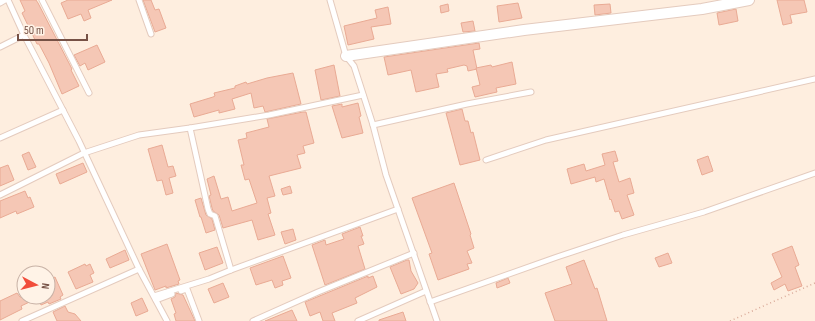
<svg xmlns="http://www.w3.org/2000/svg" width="815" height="321" viewBox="0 0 815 321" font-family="'Sofia Sans Condensed',sans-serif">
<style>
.building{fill:#f5c7b5;stroke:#e9aa94}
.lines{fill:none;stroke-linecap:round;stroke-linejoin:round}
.service-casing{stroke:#e4cbbe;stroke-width:7}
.minor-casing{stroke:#e4cbbe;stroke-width:12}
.path{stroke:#d9aa99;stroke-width:1.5;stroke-dasharray:1 3;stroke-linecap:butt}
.service{stroke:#fff;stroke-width:5}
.minor{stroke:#fff;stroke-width:10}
</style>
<rect width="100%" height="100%" fill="#feeedf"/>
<!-- building -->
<g class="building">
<path d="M20,0h16l2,3 34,66 -1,1 8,16 -17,8 -13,-31 -10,-19h-2l-15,-31 3,-2z"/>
<path d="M68,0h44l-24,10 3,8 -7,3 -3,-7 -13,5 -7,-16z"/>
<path d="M143,0h8l4,10 4,-1 7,19 -11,4z"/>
<path d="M777,0h27l3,12 -17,3 2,8 -9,2z"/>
<path d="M518,3l4,15 -23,4 -2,-16z"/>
<path d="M448,4l1,7 -8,2 -1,-7z"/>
<path d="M610,4l1,9 -16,2 -1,-10z"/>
<path d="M388,7l3,17 -20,3 3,12 -26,6 -4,-19 33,-8 -2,-8z"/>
<path d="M736,9l2,12 -19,4 -2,-12z"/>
<path d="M473,21l2,10 -12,1 -2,-9z"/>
<path d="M479,43l1,6 -7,1 4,19 -9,2 -1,-5 -3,-1 -17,4 1,3 -12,2 3,13 -23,5 -5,-22 -23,5 -4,-18z"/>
<path d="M97,45l8,17 -17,8 -3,-7 -5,3 -6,-11z"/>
<path d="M512,62l4,22 -20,4 1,4 -22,5 -3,-10 8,-2 -4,-17 15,-3 1,2z"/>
<path d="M334,65l6,31 -19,4 -6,-30z"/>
<path d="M293,73l8,31 -36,8 -2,-6 -9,2 -3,-15 -19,6 3,10 -16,4v-3l-25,7 -4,-13 23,-7 2,-1 -1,-3 21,-5v-2l11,-4 1,2 20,-6z"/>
<path d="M358,103l3,13 -2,1 4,16 -21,5 -10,-32 10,-2v3z"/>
<path d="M462,109l3,12h3l3,12 2,-1 7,28 -20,5 -14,-52z"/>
<path d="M303,112h3l8,31 -11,3 2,7 -8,2 4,13 -32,8 6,20 -8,2 4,15 -3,1 7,21 -17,5 -6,-20 -29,8 -4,-13 -6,-4 -1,-3 -3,-12 2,-1 -4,-16 7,-3 7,23 7,-2 4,14 25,-8 -8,-24 -4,1 -4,-15h3l-6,-25 9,-2 -1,-5 23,-6 -2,-8z"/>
<path d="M162,145l6,22 5,-1 3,10 -7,2 4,15 -7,2 -4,-15 -5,1 -9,-32z"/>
<path d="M615,151l3,10 -5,1 6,20 11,-4 4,15 -7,2 7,20 -12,4 -3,-8 -4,1 -4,-13 -1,1 -6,-21 -8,3 -1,-5 -24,7 -4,-15 17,-5 2,7 19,-6 -3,-11z"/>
<path d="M29,152l7,15 -8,3 -6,-15z"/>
<path d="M708,156l5,15 -11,4 -5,-15z"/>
<path d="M83,163l4,9 -27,12 -4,-10z"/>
<path d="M8,165l6,15 -14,6v-18z"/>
<path d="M454,183l17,51 -1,1 4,13 -7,3 5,12 -5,1 2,5 -31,11 -9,-26 3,-1 -20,-55z"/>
<path d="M290,186l2,7 -9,2 -2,-6z"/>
<path d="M25,191l3,7 2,-1 4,10 -17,7 -1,-3 -16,7v-17z"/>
<path d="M201,198l5,17 6,4 3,11 -9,3 -5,-16h-1l-5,-17z"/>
<path d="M360,227l3,9h-2l3,8 -6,2 7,23 -40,16 -13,-40 13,-5 1,5 18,-6 -2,-5z"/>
<path d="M293,229l3,11 -11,4 -4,-12z"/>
<path d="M167,244l13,36 -2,1 1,3 -13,4v-2l-11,4 -14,-36z"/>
<path d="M792,246l7,19 -4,2 7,19 -14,5 -3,-7 -11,6 -3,-7 11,-6 -10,-23z"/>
<path d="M217,247l6,16 -18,7 -6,-17z"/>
<path d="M125,250l4,10 -19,8 -4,-9z"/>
<path d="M668,253l4,10 -13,4 -4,-9z"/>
<path d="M283,256l8,22 -9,3 1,4 -8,3 -3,-8 -16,5 -6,-17z"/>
<path d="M407,260h2l2,11 7,12 -4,6 -13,5 -11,-27z"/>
<path d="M584,260l11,29 2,-1 10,33h-52l-10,-28 27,-9 -6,-17z"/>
<path d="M85,264l1,2 4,-2 4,9 -4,2 3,7 -17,7 -8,-17z"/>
<path d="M368,276v2l5,-2 4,11 -22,11 2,5 -25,10 3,8h-12l-3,-9 -10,4 -5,-14z"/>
<path d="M55,277l8,18 -3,2 1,2 -12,5 -1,-2 -7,3 -3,-7 -17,8 1,3 -22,11v-19l17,-8 3,4h28v-17z"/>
<path d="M508,278l2,5 -13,5 -1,-5z"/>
<path d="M223,283l6,14 -15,6 -6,-14z"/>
<path d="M176,293l7,2 12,26h-19l-2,-7 2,-1 -5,-14 4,-2z"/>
<path d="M142,298l6,13 -12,5 -5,-13z"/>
<path d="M65,306l3,6 7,2 6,7h-24l-4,-9z"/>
<path d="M292,310l5,11h-32z"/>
<path d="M403,312l3,9h-27v-1z"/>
</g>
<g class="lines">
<defs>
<g id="service">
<path d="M8,0l16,35 55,106 60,128 28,52"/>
<path d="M42,0l47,93"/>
<path d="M139,0l12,34"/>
<path d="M330,0l16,56 8,10 19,59 13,50 51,146"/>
<path d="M0,3l5,-3"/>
<path d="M0,47l24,-12"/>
<path d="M373,125l94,-21 64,-12"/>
<path d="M190,128l18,81 2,5 5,2 16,54"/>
<path d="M0,138l63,-28"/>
<path d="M486,160l60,-20 269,-61"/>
<path d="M0,195l84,-42 55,-18 51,-7 79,-13 94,-20"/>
<path d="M181,291l6,-2 12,32"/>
<path d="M154,296l55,-17 22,-9 167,-61"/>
<path d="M156,300l16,-6"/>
<path d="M430,302l127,-45 66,-22 81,-23 111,-39"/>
<path d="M22,321l117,-52"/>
<path d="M253,321l65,-29 96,-39"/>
<path d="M358,321l68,-30"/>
</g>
<path id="minor" d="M346,56l178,-26 178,-21 47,-9"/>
</defs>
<!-- service casing -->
<use href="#service" class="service-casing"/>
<!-- minor casing -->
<use href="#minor" class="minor-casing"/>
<!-- path -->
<path class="path" d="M730,321l85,-38"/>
<!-- service -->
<use href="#service" class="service"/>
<!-- minor -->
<use href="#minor" class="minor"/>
</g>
<!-- north arrow -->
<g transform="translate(36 285) rotate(97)"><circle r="19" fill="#fff3e7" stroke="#c8b2a6"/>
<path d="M0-3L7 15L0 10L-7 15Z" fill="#f14d3b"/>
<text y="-6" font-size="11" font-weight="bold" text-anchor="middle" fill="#765145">N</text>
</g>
<!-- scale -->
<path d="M18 34v6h69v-6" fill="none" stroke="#765145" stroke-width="2"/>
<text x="24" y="34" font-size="12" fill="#765145" stroke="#fff3e7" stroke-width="3" paint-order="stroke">50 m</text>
</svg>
